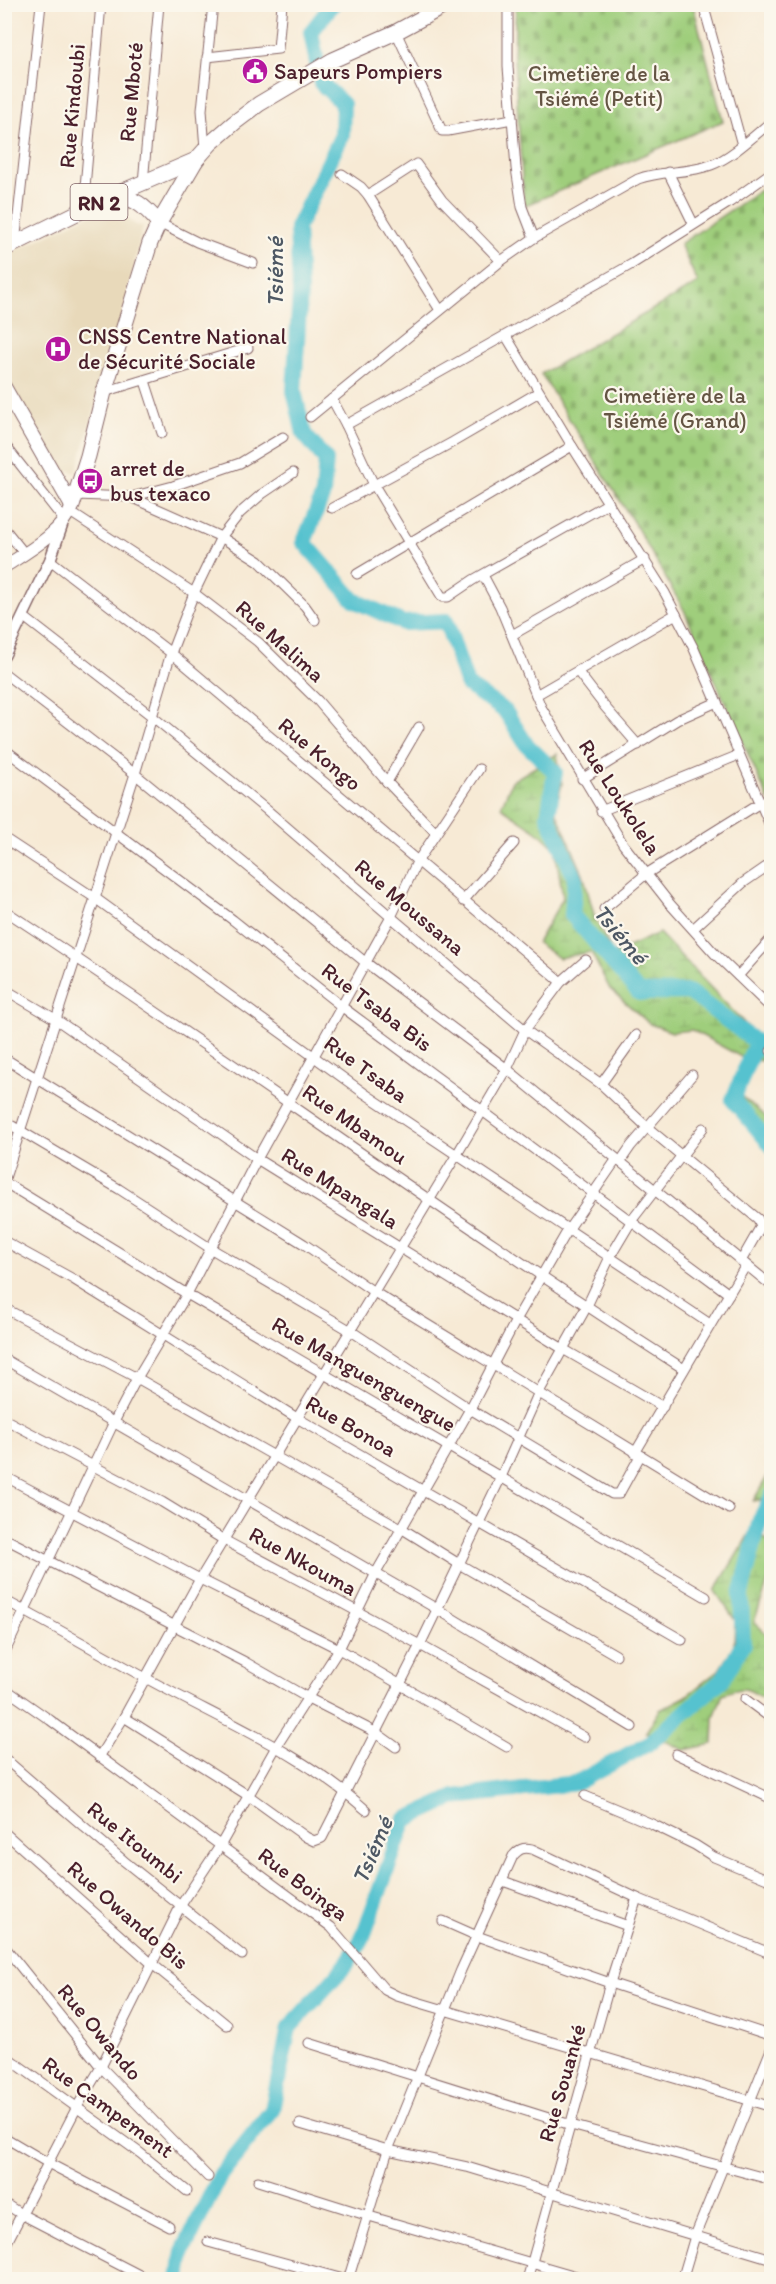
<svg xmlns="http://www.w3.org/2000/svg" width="776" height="2284" viewBox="0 0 776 2284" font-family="Itim,sans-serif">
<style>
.built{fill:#e8d9ba}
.wetland{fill:url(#wetland-marsh);stroke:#747654;stroke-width:1.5}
.cemetery{fill:url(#cemetery-stones);stroke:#747654;stroke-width:1.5}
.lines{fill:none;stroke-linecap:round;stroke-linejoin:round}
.river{stroke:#56c2cf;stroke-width:16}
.minor-casing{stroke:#876666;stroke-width:11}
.tertiary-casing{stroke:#876666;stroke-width:13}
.secondary-casing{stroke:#876666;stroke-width:14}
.primary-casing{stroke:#876666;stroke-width:16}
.trunk-casing{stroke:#876666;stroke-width:17}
.minor{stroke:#fff;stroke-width:9}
.tertiary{stroke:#fff;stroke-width:10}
.secondary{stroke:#fff;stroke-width:12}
.primary{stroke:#fff;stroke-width:14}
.trunk{stroke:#fff;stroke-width:15}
.labels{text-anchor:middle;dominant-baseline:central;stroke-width:4.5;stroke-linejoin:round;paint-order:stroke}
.shield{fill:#fbf7ec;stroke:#7f6065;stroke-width:1.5}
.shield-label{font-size:21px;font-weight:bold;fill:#4a1f2b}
.poi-label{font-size:22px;fill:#4a1f2b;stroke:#fbf7ec;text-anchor:start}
.park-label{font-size:22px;fill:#645443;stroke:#fbf7ec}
.street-label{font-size:22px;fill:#4a1f2b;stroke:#fbf7ec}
.water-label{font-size:24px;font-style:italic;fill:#4e5864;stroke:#fbf7ec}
</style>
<defs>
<pattern id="wetland-marsh" width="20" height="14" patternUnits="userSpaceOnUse" patternTransform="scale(1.5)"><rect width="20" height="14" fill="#9fce7c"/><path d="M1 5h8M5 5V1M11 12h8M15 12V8" fill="none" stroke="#8ab06b"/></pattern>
<pattern id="cemetery-stones" width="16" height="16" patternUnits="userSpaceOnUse" patternTransform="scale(1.5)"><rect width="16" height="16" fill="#9fce7c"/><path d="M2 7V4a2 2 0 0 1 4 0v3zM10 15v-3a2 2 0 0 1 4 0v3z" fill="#8ab06b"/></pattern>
</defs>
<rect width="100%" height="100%" fill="#fbf7ec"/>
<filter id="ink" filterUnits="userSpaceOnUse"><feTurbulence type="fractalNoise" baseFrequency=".0167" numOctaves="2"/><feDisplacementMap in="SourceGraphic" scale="12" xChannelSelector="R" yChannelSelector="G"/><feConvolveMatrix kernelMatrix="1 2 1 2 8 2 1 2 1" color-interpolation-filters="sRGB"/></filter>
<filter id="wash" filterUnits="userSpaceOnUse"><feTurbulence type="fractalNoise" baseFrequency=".008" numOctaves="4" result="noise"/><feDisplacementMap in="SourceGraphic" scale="24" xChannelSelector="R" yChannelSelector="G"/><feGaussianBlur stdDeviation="1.35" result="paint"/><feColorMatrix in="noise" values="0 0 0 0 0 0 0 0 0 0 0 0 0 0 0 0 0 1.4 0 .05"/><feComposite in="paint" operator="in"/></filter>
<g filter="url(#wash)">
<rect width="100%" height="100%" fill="#f7ead5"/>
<!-- built -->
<path class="built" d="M110,205l26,20 7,1 -21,89 -46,158 -5,-2 -16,2 -50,-90 -1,-127z"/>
<!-- wetland -->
<g class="wetland">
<path d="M557,754l5,30 -7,25 28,65 12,44 18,36 46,-21 107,113 -4,15 -19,-3 -51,-28 -20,2 -22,-8 -40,-35 -19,-37 -32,6 -22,-15 26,-45 -8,-50 -17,-16 -37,-25 11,-26z"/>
<path d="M742,1097l29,24v27l-34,-33z"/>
<path d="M771,1470v28l-18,3z"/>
<path d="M751,1531l20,11v31l-17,49 17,16v47l-7,14c-17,-12 -21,-13 -41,-5l-9,23 -1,27 -29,6 -38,-18 14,-22 25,-13 34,-27 15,-24 1,-26 -20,-29z"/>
</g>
<!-- cemetery -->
<g class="cemetery">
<path d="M516,5h177l30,116 -199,85 -10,-150z"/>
<path d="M771,183v623l-87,-196 -47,-82 -96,-154 157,-91 -18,-39z"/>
</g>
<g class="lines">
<!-- river -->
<g class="river">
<path d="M333,4l-22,28 10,51 22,21 -1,31 -45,93 3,64 -6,99 10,43 22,26 -3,34 -19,48 50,58 49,23 43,-2 21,64 38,26 21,33 29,28 -7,44 27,62 -3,37 67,78 50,-1 67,50 -23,58 39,46"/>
<path d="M179,2280l4,-29 38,-77 51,-64 17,-82 57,-63 16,-26 43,-119 50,-23 121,-14 75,-41 72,-63 20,-35 -2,-50 19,-74 12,-24"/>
</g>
</g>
</g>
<g filter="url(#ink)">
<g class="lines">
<defs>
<g id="minor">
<path d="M508,4v63l8,101 6,39 12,31"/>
<path d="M703,4l39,141"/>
<path d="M771,4l1,2"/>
<path d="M396,32l46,99h6l64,-12"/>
<path d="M207,57l71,-8 4,-45"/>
<path d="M205,149l-3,-39 11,-106"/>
<path d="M668,172l25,51"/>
<path d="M342,174l19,13 7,8 72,115"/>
<path d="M143,183l16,-179"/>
<path d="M368,195l48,-31 26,36 59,61"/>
<path d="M83,210l18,-206"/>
<path d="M159,223l38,19 56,21"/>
<path d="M15,244l26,-240"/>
<path d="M506,336l66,110 93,147 29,56 78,181"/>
<path d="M145,381l17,52"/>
<path d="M104,392l144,-44"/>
<path d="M332,399l14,26 28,60 68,112h6l25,-17 136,-77"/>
<path d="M310,417l191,-156 33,-23 104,-59c23,-9 49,-5 73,-14 20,-7 44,-30 61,-44"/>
<path d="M346,425l286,-161 98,-62 42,-30"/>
<path d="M4,444l60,76"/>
<path d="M76,495l55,2 90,40 38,24 46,45 10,14"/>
<path d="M131,497l42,-11 67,-23 43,-26"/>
<path d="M332,508l121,-66 86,-50"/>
<path d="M70,512l124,81 64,49 60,59 69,81 48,50"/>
<path d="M4,528l20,25"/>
<path d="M50,560l121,93 390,329"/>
<path d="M357,574l215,-128"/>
<path d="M483,575l17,32 41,100 82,137 47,60 45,50 57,55"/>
<path d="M24,617l129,100 115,94 123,106 134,113 76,54 47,44 110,91 3,7 -20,35"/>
<path d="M512,635l133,-76"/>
<path d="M578,672l27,35 33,38"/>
<path d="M4,673l131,101 230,188 142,107 265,217"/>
<path d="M536,695l140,-81"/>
<path d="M4,749l229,171 108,86 388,288"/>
<path d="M582,779l95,-59 40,-18"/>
<path d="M387,782l32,-55"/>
<path d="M601,811l138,-56"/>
<path d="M4,838l91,60 269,195 346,231"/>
<path d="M463,901l51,-58"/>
<path d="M604,909l42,-35 114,-71"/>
<path d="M4,910c229,150 449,312 680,459"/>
<path d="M694,928l49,-45 29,-20"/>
<path d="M738,976l34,-38"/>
<path d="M4,989l53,31 200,139 306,190 100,58"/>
<path d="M771,1051l1,-1"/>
<path d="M4,1058l300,186 70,48 355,217"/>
<path d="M601,1084l35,-49"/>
<path d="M4,1121l115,68 91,59 141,83 119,78 142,85h7l21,-38"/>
<path d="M620,1162l11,-16 61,-71"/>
<path d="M4,1181l131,-407 36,-121 23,-60 27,-56 19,-24 22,-19 31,-21"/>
<path d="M4,1182l183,112 519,303"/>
<path d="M4,1241l69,38 224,139 385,222"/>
<path d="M4,1308l133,70 264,150 58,36 157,91"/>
<path d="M4,1359l433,250 195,118"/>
<path d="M4,1419l158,83 62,38 196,105 164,92"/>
<path d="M635,1453l111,-188"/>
<path d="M4,1476l196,103 139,70 168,98"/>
<path d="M4,1538l241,124 63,36 67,34 21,15"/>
<path d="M4,1600c55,29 109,61 164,90 68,36 140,68 198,120"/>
<path d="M4,1654l110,-232 23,-44 50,-84 70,-135 134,-242 26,-55 62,-93"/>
<path d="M4,1688l46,32 281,207 54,63 12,6 375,111"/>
<path d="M745,1699l27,20"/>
<path d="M124,1717l125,79 57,41 8,4 8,-3 98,-193 81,-168 38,-85 48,-86 23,-49 22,-37 71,-92"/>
<path d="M676,1754l96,45"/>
<path d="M99,1757l25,-40 76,-138 256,-423 51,-87 18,-39 36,-48 25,-22"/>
<path d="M4,1758l120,103 118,94"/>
<path d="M585,1796l67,28 43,21 19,12 58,24"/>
<path d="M4,1832l147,131 76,62"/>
<path d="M503,1881l125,45"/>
<path d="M443,1921l34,15 133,47 162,53"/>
<path d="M4,1946l97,121 107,110"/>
<path d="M309,2043l262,82 201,55"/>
<path d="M4,2055l136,98 47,38"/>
<path d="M300,2124l88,26 79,17 305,92"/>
<path d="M4,2137l44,26 121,63"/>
<path d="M258,2181l111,35 221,64"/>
<path d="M4,2203l17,11 126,65"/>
<path d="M208,2242l139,38"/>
<path d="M4,2248l73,-141 24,-40 80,-162 39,-59 56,-99 63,-98 37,-76 94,-164 46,-89 52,-90 48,-70"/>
<path d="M4,2275l6,5"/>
<path d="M348,2280l40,-130 73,-180 52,-114c6,-7 10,-9 19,-7l105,49 135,56"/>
<path d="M527,2280l83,-297 27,-85"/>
<path d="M682,2280l13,-44 77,-189"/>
</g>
<path id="tertiary" d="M4,656l46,-96 13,-37"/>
<path id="secondary" d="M4,567c23,-15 58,-34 68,-61"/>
<path id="primary" d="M4,387l68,119"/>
<g id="trunk">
<path d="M111,198c23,-3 34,9 48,25"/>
<path d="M4,249l101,-50 91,-39"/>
<path d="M72,506l16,-50 16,-64 46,-149 9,-20 37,-63 15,-17 23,-20 25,-19 74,-44 63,-28 52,-28"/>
</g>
</defs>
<!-- minor casing -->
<use href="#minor" class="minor-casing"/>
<!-- tertiary casing -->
<use href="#tertiary" class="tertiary-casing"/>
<!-- secondary casing -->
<use href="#secondary" class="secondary-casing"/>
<!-- primary casing -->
<use href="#primary" class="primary-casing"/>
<!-- trunk casing -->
<use href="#trunk" class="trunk-casing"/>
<!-- minor -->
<use href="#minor" class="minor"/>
<!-- tertiary -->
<use href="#tertiary" class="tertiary"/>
<!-- secondary -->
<use href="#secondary" class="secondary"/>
<!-- primary -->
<use href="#primary" class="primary"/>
<!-- trunk -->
<use href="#trunk" class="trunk"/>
</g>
</g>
<!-- icons -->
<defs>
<symbol id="civic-disc" viewBox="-11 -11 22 22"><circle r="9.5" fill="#b5179e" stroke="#fbf7ec"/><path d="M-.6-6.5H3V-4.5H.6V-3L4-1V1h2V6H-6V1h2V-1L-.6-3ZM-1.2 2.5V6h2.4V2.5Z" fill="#fff"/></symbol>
<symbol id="hospital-disc" viewBox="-11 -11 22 22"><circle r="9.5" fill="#b5179e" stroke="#fbf7ec"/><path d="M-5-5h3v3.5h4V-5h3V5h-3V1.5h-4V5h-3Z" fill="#fff"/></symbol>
<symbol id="bus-disc" viewBox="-11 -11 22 22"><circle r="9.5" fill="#b5179e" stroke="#fbf7ec"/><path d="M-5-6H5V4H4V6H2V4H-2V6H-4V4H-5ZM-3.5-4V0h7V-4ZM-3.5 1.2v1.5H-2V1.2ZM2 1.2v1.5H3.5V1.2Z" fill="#fff"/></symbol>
</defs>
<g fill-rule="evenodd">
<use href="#civic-disc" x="240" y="56" width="30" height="30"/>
<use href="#hospital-disc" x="43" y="334" width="30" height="30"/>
<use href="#bus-disc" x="75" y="466" width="30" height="30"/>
</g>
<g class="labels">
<!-- shield labels -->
<rect class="shield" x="70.5" y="184" width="57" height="36" rx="4.5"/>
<g class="shield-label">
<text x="99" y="202">RN 2</text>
</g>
<!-- poi labels -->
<g class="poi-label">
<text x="274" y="71">Sapeurs Pompiers</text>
<text x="78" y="336">CNSS Centre National<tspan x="78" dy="25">de Sécurité Sociale</tspan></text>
<text x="110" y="468">arret de<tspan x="110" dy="25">bus texaco</tspan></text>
</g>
<!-- park labels -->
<g class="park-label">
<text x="599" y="73">Cimetière de la<tspan x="599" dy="25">Tsiémé (Petit)</tspan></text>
<text x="675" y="395">Cimetière de la<tspan x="675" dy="25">Tsiémé (Grand)</tspan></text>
</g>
<!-- street labels -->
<g class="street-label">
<text transform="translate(131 92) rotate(-85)">Rue Mboté</text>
<text transform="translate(72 106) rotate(-85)">Rue Kindoubi</text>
<text transform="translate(280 641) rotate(42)">Rue Malima</text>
<text transform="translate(320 754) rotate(40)">Rue Kongo</text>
<text transform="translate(620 797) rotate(57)">Rue Loukolela</text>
<text transform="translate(410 907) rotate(40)">Rue Moussana</text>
<text transform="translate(377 1007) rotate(37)">Rue Tsaba Bis</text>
<text transform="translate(366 1069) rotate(36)">Rue Tsaba</text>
<text transform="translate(355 1124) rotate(35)">Rue Mbamou</text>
<text transform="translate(340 1188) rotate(32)">Rue Mpangala</text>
<text transform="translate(364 1374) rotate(30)">Rue Manguenguengue</text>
<text transform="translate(351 1426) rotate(30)">Rue Bonoa</text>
<text transform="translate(303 1561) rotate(29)">Rue Nkouma</text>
<text transform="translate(135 1842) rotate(39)">Rue Itoumbi</text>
<text transform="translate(303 1884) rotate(37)">Rue Boinga</text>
<text transform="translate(128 1915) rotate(41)">Rue Owando Bis</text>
<text transform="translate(100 2032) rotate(50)">Rue Owando</text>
<text transform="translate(562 2083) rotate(-74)">Rue Souanké</text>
<text transform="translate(108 2107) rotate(36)">Rue Campement</text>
</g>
<!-- water labels -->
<g class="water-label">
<text transform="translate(274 272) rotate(-90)">Tsiémé</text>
<text transform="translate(621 934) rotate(50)">Tsiémé</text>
<text transform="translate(372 1850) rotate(-67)">Tsiémé</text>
</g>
</g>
<!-- margin -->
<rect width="776" height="2284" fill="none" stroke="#fbf7ec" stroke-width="24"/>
</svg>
